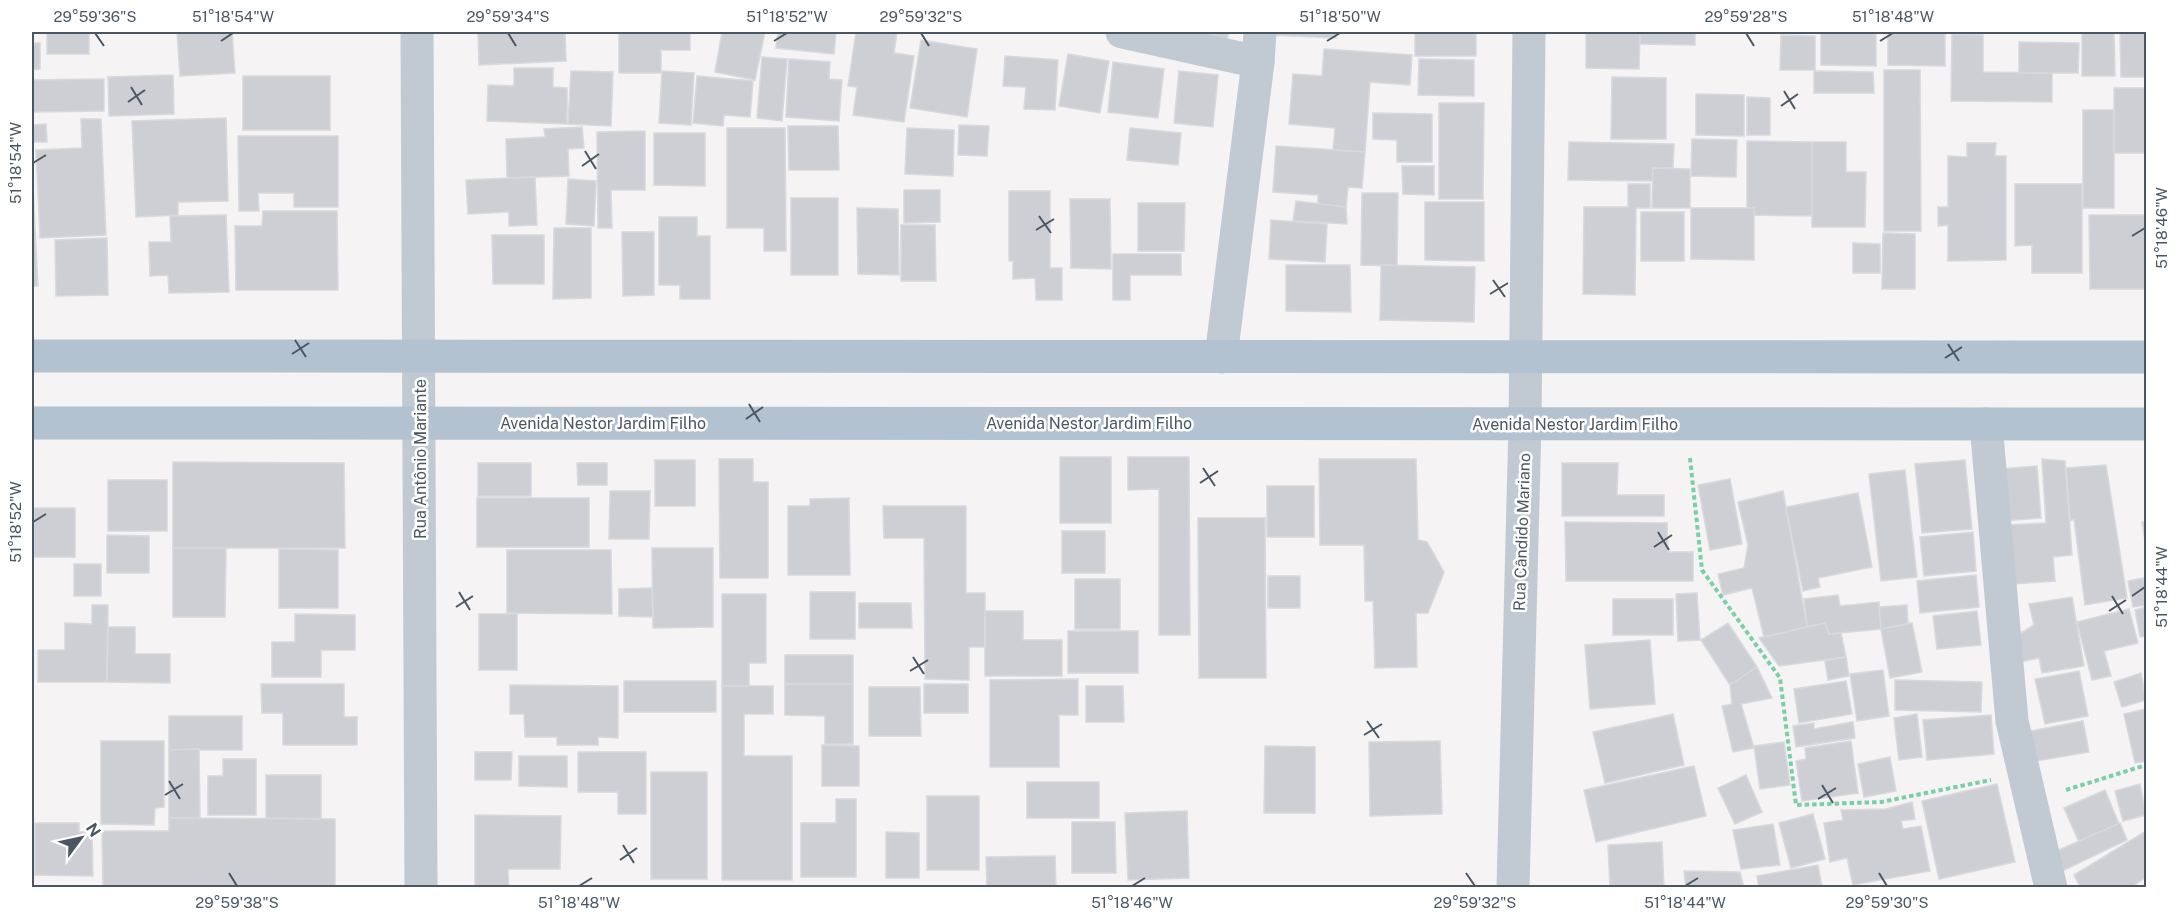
<svg xmlns="http://www.w3.org/2000/svg" width="2178" height="919" viewBox="0 0 2178 919" font-family="'Public Sans',sans-serif">
<style>
.building{fill:#cdcfd5;stroke:#d7d9de;stroke-width:1.5}
.lines{fill:none;stroke-linecap:round;stroke-linejoin:round}
.path{stroke:#7ad0a6;stroke-width:4;stroke-dasharray:4.5 3;stroke-linecap:butt}
.minor{stroke:#c1cad2;stroke-width:33}
.major{stroke:#b3c2d1;stroke-width:33}
.ticks{fill:none;stroke:#4a5661;stroke-width:2}
.labels{text-anchor:middle;dominant-baseline:central;stroke-width:5;stroke-linejoin:round;paint-order:stroke}
.street-label{font-size:16px;fill:#4a5661;stroke:#fff}
.neatline{fill:none;stroke:#4a5661;stroke-width:2}
.ticks-label{font-size:15px;text-anchor:middle;fill:#4a5661}
</style>
<rect width="100%" height="100%" fill="#f5f3f3"/>
<!-- building -->
<g class="building">
<rect x="47" y="32" width="42" height="22"/>
<path d="M177,32h55l3,41 -55,3z"/>
<path d="M478,32h87l1,29 -87,4z"/>
<path d="M619,32h71v18h-29v23h-42z"/>
<path d="M722,32h43l-10,48 -40,-8z"/>
<path d="M778,32h58l-2,22 -58,-6z"/>
<path d="M856,32h41l-3,21 20,3 -10,66 -51,-7 4,-28 -9,-1z"/>
<path d="M1200,32h29l-2,7z"/>
<path d="M1269,32h67v6l-67,-3z"/>
<rect x="1415" y="32" width="61" height="24"/>
<path d="M1586,32h54l-1,37 -53,-1z"/>
<path d="M1640,32h55v13l-55,-1z"/>
<path d="M1821,32h55v34l-55,-1z"/>
<path d="M1888,32h57v34l-57,-1z"/>
<path d="M2082,32h32l1,44h-33z"/>
<path d="M2120,32h26v45h-25z"/>
<path d="M1952,34l31,1v37l69,1v29l-101,-1z"/>
<path d="M1781,35l34,1v34h-35z"/>
<path d="M921,40l56,9 -10,68 -57,-9z"/>
<path d="M2019,42l60,1 -1,30h-59z"/>
<path d="M32,43h8v26l-8,1z"/>
<path d="M1324,49l88,6 -2,30 -40,-3 -5,70 -32,-2 2,-22 -46,-4 4,-50 29,2z"/>
<path d="M1068,54l41,7 -9,52 -41,-7z"/>
<path d="M1005,56l53,4 -3,50 -31,-1 2,-22 -23,-1z"/>
<path d="M762,57l25,2 -5,62 -25,-3z"/>
<path d="M789,59l41,3 -1,17 13,1 -3,41 -53,-4z"/>
<path d="M1419,59l55,1v36l-56,-1z"/>
<path d="M1113,62l51,7 -6,49 -50,-6z"/>
<path d="M514,68h39v19l14,1v36l-80,-3 1,-36 26,1z"/>
<path d="M1884,70h36l1,161h-37z"/>
<path d="M571,71l42,1 -2,54 -43,-2z"/>
<path d="M662,71l32,2 -3,52 -32,-2z"/>
<path d="M1179,71l39,4 -5,52 -39,-4z"/>
<path d="M1814,71l59,1 1,21h-60z"/>
<path d="M173,75l1,39 -65,2 -1,-39z"/>
<rect x="243" y="76" width="87" height="54"/>
<path d="M697,76l56,5 -3,36 -26,-2 -1,11 -30,-3z"/>
<path d="M1612,77l54,1v61h-55z"/>
<path d="M104,79v32l-72,1v-32z"/>
<rect x="2114" y="88" width="32" height="65"/>
<path d="M1696,94l48,1v41l-48,-1z"/>
<path d="M1747,97l23,1v37h-23z"/>
<path d="M1439,103h45l-1,96h-44z"/>
<rect x="2083" y="110" width="31" height="98"/>
<path d="M1373,113l59,1v48h-35v-22l-24,-1z"/>
<path d="M226,118l2,83 -50,1v13l-42,2 -4,-96z"/>
<path d="M81,119h20l5,116 -66,3 -4,-88 46,-2z"/>
<path d="M46,124l1,18h-15v-17z"/>
<path d="M959,125l30,1 -2,30 -29,-1z"/>
<path d="M788,126h50l1,44h-50z"/>
<path d="M582,127l2,21 -16,1 1,27 -62,2 -1,-39 39,-2 -1,-8z"/>
<path d="M727,128h58l1,123h-22v-23h-37z"/>
<path d="M907,128l47,2 -1,46 -48,-2z"/>
<path d="M1130,128l51,5 -3,32 -51,-5z"/>
<path d="M645,131v59h-34l1,38h-14l-1,-96z"/>
<path d="M654,133h51v53l-51,-1z"/>
<path d="M238,136h100v71h-44v-14h-36l1,18h-20z"/>
<path d="M1692,139l45,1 -1,37 -45,-1z"/>
<path d="M1747,141l65,1v74l-58,-1v-7h-7z"/>
<path d="M1569,142l105,2 -1,24h-20v13l-85,-1z"/>
<path d="M1812,142h34v30h20l-1,55h-53z"/>
<path d="M1967,143h29l-1,13h11v104l-58,1v-36l-10,1v-19h10v-51l19,1z"/>
<path d="M1276,146l89,6 -3,36 -14,-1 -2,20 -28,-2v-10l-45,-3z"/>
<path d="M1402,166h32v29l-31,-1z"/>
<path d="M1653,168l37,1v39h-38z"/>
<path d="M32,169l6,117h-6z"/>
<path d="M535,177l2,48 -28,1v-14l-41,2 -2,-34z"/>
<path d="M568,179l28,2 -2,45 -28,-2z"/>
<path d="M1628,184h22v24h-14l-1,87 -52,-1 1,-87h44z"/>
<path d="M2015,184h67v89h-50v-28l-17,1z"/>
<path d="M904,190h36v32l-36,1z"/>
<path d="M1009,191h41v77h12v32h-26l-1,-22 -22,1v-18h-4z"/>
<path d="M1362,193h36l-1,73 -36,-1z"/>
<rect x="791" y="198" width="47" height="77"/>
<path d="M1070,199h40l1,70 -40,-1z"/>
<path d="M1296,201l50,6 1,17 -54,-3z"/>
<path d="M1425,202h59v59l-59,-1z"/>
<path d="M1138,203h47l-1,48h-46z"/>
<path d="M857,208l41,1 1,66 -41,-1z"/>
<path d="M1691,208h63v52l-63,-1z"/>
<path d="M263,211h74l1,79h-102l-1,-64h27z"/>
<rect x="1641" y="212" width="43" height="49"/>
<path d="M226,215l3,77 -60,1 -1,-18 -18,1 -1,-34h22l-1,-26z"/>
<path d="M2089,215h57v74h-56z"/>
<path d="M659,217h38v19h13v63h-30v-14h-21z"/>
<path d="M1271,220l56,4 -2,38 -56,-3z"/>
<path d="M901,225h34l1,56h-35z"/>
<path d="M554,228h37v70l-38,1z"/>
<path d="M622,232h32v63l-31,1z"/>
<path d="M1883,233l32,1v55h-33z"/>
<path d="M492,235h52v49h-51z"/>
<path d="M107,238l1,57 -52,1 -1,-56z"/>
<path d="M1853,243l27,1v29h-27z"/>
<path d="M1113,254h68v21h-51v25h-17z"/>
<path d="M1286,265h64l1,47 -65,-1z"/>
<path d="M1381,265l94,2 -1,55 -94,-2z"/>
<rect x="1060" y="457" width="51" height="66"/>
<path d="M1128,457h61l1,178h-31v-146l-31,1z"/>
<path d="M719,459h34v23h15v96h-48z"/>
<path d="M1319,459h97l2,81 9,2 17,30 -16,41h-12l1,54 -42,1 -2,-67h-8l-1,-56h-44z"/>
<path d="M2042,459l23,2 7,94 -19,2 2,24 -42,3 -6,-59 39,-2z"/>
<rect x="655" y="460" width="40" height="46"/>
<path d="M1965,460l7,69 -50,4 -7,-69z"/>
<path d="M173,462l171,1 1,85h-172z"/>
<rect x="478" y="463" width="53" height="33"/>
<path d="M577,463h30v22h-29z"/>
<path d="M1562,463h56l-1,32h47v21h-102z"/>
<path d="M2106,465l21,133 -42,7 -11,-86 -4,2 -4,-53z"/>
<path d="M2037,466l4,52 -37,3 -4,-52z"/>
<path d="M1905,470l12,107 -36,4 -12,-107z"/>
<path d="M1730,479l12,65 -32,6 -12,-65z"/>
<rect x="108" y="480" width="59" height="51"/>
<rect x="1267" y="486" width="47" height="51"/>
<path d="M610,491h40l-1,48h-40z"/>
<path d="M1783,491l24,136 -43,10 -12,-49 -29,7 -5,-21 26,-6 4,-23 -10,-43z"/>
<path d="M1858,493l14,74 -54,11 2,9 -17,4 -17,-84z"/>
<rect x="477" y="498" width="112" height="49"/>
<path d="M849,498l1,77h-62v-69h22v-7z"/>
<path d="M883,506h83v87h19v54h-16v33l-44,-1 -1,-141h-40z"/>
<rect x="34" y="508" width="41" height="49"/>
<path d="M1198,518h67l1,160h-67z"/>
<path d="M1565,522l102,1 1,29h25v29h-127z"/>
<path d="M2142,522h4v24z"/>
<rect x="1062" y="531" width="43" height="42"/>
<path d="M1973,532l3,39 -52,5 -4,-39z"/>
<path d="M107,535l42,1v37h-42z"/>
<path d="M173,548h53l-1,69h-52z"/>
<path d="M652,548h61v79l-60,1z"/>
<path d="M279,549l59,1v58h-59z"/>
<path d="M507,550h104l1,64 -105,-1z"/>
<rect x="74" y="564" width="27" height="32"/>
<path d="M1976,575l3,32 -59,6 -3,-32z"/>
<rect x="1268" y="576" width="32" height="32"/>
<path d="M2144,578l2,27 -13,2 -5,-26z"/>
<rect x="1075" y="579" width="45" height="50"/>
<path d="M652,588l1,29 -34,-1v-27z"/>
<rect x="810" y="592" width="45" height="47"/>
<path d="M1697,593l3,47 -22,1 -2,-47z"/>
<path d="M722,594h44v69h-17v23h-27z"/>
<path d="M1838,595l2,11 39,-4 2,27 -52,5 -4,-11 -18,4 -3,-28z"/>
<path d="M2072,597l12,69 -42,7 -3,-15 -25,5 -1,-25 21,-13 -5,-21z"/>
<rect x="1613" y="599" width="60" height="36"/>
<path d="M859,603h52l1,25h-53z"/>
<path d="M92,605h16l-1,77h-69v-32h27v-27l27,1z"/>
<path d="M1907,605l1,19 -27,5 -2,-22z"/>
<path d="M2146,607v29l-6,1 -5,-27z"/>
<path d="M2129,609l9,34 -34,8 7,25 -19,4 -15,-58z"/>
<path d="M985,611h38v29h39v36h-77z"/>
<path d="M1977,611l4,34 -44,4 -4,-33z"/>
<path d="M295,614l60,1v35h-34v27h-49v-35h23z"/>
<rect x="479" y="614" width="38" height="56"/>
<path d="M1728,623l29,44 -27,18 -29,-45z"/>
<path d="M1825,623l4,11 12,-1 5,24 -67,9 -20,-28z"/>
<path d="M1912,623l10,49 -32,6 -9,-49z"/>
<path d="M108,627h27v27h35v29l-63,-1z"/>
<rect x="1068" y="631" width="70" height="42"/>
<path d="M1650,640l5,64 -65,5 -5,-64z"/>
<rect x="785" y="655" width="68" height="29"/>
<path d="M1846,657l3,19 -21,4 -3,-19z"/>
<path d="M1757,667l15,31 -31,6 13,44 -21,4 -11,-46 10,-2 -2,-19z"/>
<path d="M1883,670l6,46 -32,5 -7,-47z"/>
<path d="M2079,671l9,45 -43,8 -10,-45z"/>
<path d="M2141,673l5,27 -24,7 -8,-25z"/>
<path d="M1078,679v36h-19v52h-69v-87z"/>
<path d="M1895,680l87,2 -1,30 -86,-2z"/>
<rect x="624" y="681" width="92" height="31"/>
<path d="M1846,681l6,33 -53,9 -5,-34z"/>
<path d="M261,684h83v33h13v28h-74v-32h-21z"/>
<path d="M785,684h68v60h-28v-28l-40,-1z"/>
<rect x="924" y="684" width="44" height="29"/>
<path d="M510,685l108,1v52l-20,-1v8h-41v-8h-32l-1,-23h-14z"/>
<path d="M722,686h51v28h-29v42h48v124h-70z"/>
<path d="M1086,686h37l1,36h-38z"/>
<path d="M869,687h51l1,49h-52z"/>
<path d="M2146,709v52l-11,2 -11,-49z"/>
<path d="M1673,714l11,51 -79,18 -12,-51z"/>
<path d="M1917,714l5,43 -23,3 -5,-42z"/>
<path d="M1991,715l3,39 -67,6 -4,-40z"/>
<rect x="169" y="716" width="73" height="34"/>
<path d="M2083,721l6,31 -58,10 -6,-30z"/>
<path d="M1853,722l2,16 -59,9 -3,-21 21,-3v6z"/>
<path d="M101,741h63v66l-9,1 -1,17 -53,-1z"/>
<path d="M1440,741l2,73 -72,2 -1,-74z"/>
<path d="M1851,741l7,52 -56,8 -6,-40 10,-2 -1,-11z"/>
<path d="M1784,742l6,43 -30,4 -6,-43z"/>
<path d="M822,745l37,1v40h-37z"/>
<path d="M1265,746l50,1v66h-51z"/>
<path d="M199,749l1,70 -31,-1v-68z"/>
<path d="M475,752h37l-1,28h-36z"/>
<path d="M578,752h68v62h-28v-22h-40z"/>
<path d="M519,756h48v31l-48,-1z"/>
<path d="M1890,757l6,34 -32,6 -6,-33z"/>
<path d="M223,759h33v56h-48v-39h15z"/>
<path d="M1694,766l12,50 -110,26 -12,-52z"/>
<rect x="651" y="772" width="56" height="107"/>
<path d="M266,775h55v44l-55,-1z"/>
<path d="M1746,775l16,37 -27,12 -17,-36z"/>
<rect x="1027" y="782" width="72" height="36"/>
<path d="M1997,784l18,78 -76,17 -17,-78z"/>
<path d="M2140,784l6,31 -23,6 -8,-30z"/>
<path d="M2105,790l14,34 -40,18 -15,-34z"/>
<rect x="927" y="796" width="52" height="74"/>
<path d="M836,799h20v78h-55v-54h35z"/>
<path d="M1912,802l3,17 -14,2 2,8 18,-3 9,45 -77,14 -6,-27 -17,4 -6,-39 19,-3 -2,-10 45,-1z"/>
<path d="M1187,811l2,67 -61,2 -3,-67z"/>
<path d="M1813,814l12,45 -34,9 -12,-45z"/>
<path d="M475,815l86,1 -1,53h-52l1,19h-34z"/>
<path d="M169,818l166,1v69h-232l-1,-57h67z"/>
<path d="M1072,822h43l1,51h-44z"/>
<path d="M35,823h44v9h13l1,44 -58,-1z"/>
<path d="M2120,823l7,17 -69,33 -8,-19z"/>
<path d="M1773,824l7,41 -39,4 -8,-39z"/>
<path d="M2146,831v46l-16,11h-49l-7,-13z"/>
<path d="M886,832l33,1v45h-33z"/>
<path d="M1662,842l2,46h-54l-2,-43z"/>
<path d="M1055,856l1,32h-69l-1,-31z"/>
<path d="M1818,865l4,23h-63l-2,-12z"/>
<path d="M1684,871l56,1 4,16h-58z"/>
</g>
<g class="lines">
<!-- path -->
<g class="path">
<path d="M1690,458l12,112 78,108 16,127 85,-3 110,-22"/>
<path d="M2066,790l80,-25"/>
</g>
<!-- minor -->
<g class="minor">
<path d="M417,32l4,856"/>
<path d="M1122,32l136,30"/>
<path d="M1221,357l37,-295 2,-30"/>
<path d="M1986,424l26,297 39,167"/>
<path d="M1513,888l12,-464 4,-392"/>
</g>
<!-- major -->
<g class="major">
<path d="M32,356l2114,1"/>
<path d="M32,423l2114,1"/>
</g>
</g>
<!-- ticks -->
<path class="ticks" d="M95,33l9,13M508,33l8,13M921,33l8,13M1746,33l8,13M221,41l12,-8M774,41l13,-8M1327,41l13,-8M1880,41l13,-8M131,87l11,18M1784,91l11,18M128,102l17,-12M1781,106l17,-12M585,151l11,18M33,163l13,-8M582,166l17,-12M1039,216l12,17M1036,230l18,-11M2132,236l13,-8M1493,280l12,17M1490,294l18,-11M295,340l11,17M1948,344l11,17M292,354l17,-11M1945,358l17,-11M749,404l11,18M746,419l17,-12M1203,468l12,18M1200,483l18,-12M33,522l13,-8M1658,532l11,18M1654,547l18,-12M459,592l11,18M2112,596l11,18M2132,596l13,-9M456,607l17,-11M2109,611l17,-11M913,657l11,17M910,671l18,-11M1367,721l12,17M1364,735l18,-11M169,781l11,18M1822,785l11,18M165,795l18,-11M1818,799l18,-11M623,845l11,18M620,860l17,-12M229,873l8,13M1466,873l9,13M1879,873l8,13M579,886l13,-8M1132,886l13,-8M1685,886l13,-8"/>
<g class="labels">
<!-- street labels -->
<g class="street-label">
<text x="603" y="423">Avenida Nestor Jardim Filho</text>
<text x="1089" y="423">Avenida Nestor Jardim Filho</text>
<text x="1575" y="424">Avenida Nestor Jardim Filho</text>
<text transform="translate(420 459) rotate(-90)">Rua Antônio Mariante</text>
<text transform="translate(1522 532) rotate(-88)">Rua Cândido Mariano</text>
</g>
</g>
<!-- border -->
<rect width="2178" height="919" fill="none" stroke="#ffffff" stroke-width="66"/>
<!-- north arrow -->
<g transform="translate(81 838) rotate(57)" stroke="#ffffff" stroke-width="4.5" paint-order="stroke">
<path d="M0-4.5L10 22L0 15L-10 22Z" fill="#4a5661"/>
<text y="-9" font-size="16" font-weight="bold" text-anchor="middle" fill="#4a5661">N</text>
</g>
<rect x="33" y="33" width="2112" height="853" class="neatline"/>
<g class="ticks-label">
<text x="95" y="22">29°59'36"S</text>
<text x="233" y="22">51°18'54"W</text>
<text x="508" y="22">29°59'34"S</text>
<text x="787" y="22">51°18'52"W</text>
<text x="921" y="22">29°59'32"S</text>
<text x="1340" y="22">51°18'50"W</text>
<text x="1746" y="22">29°59'28"S</text>
<text x="1893" y="22">51°18'48"W</text>
<text transform="translate(16 163) rotate(-90)" y="5">51°18'54"W</text>
<text transform="translate(2162 228) rotate(-90)" y="5">51°18'46"W</text>
<text transform="translate(16 522) rotate(-90)" y="5">51°18'52"W</text>
<text transform="translate(2162 587) rotate(-90)" y="5">51°18'44"W</text>
<text x="237" y="908">29°59'38"S</text>
<text x="579" y="908">51°18'48"W</text>
<text x="1132" y="908">51°18'46"W</text>
<text x="1475" y="908">29°59'32"S</text>
<text x="1685" y="908">51°18'44"W</text>
<text x="1887" y="908">29°59'30"S</text>
</g>
</svg>
